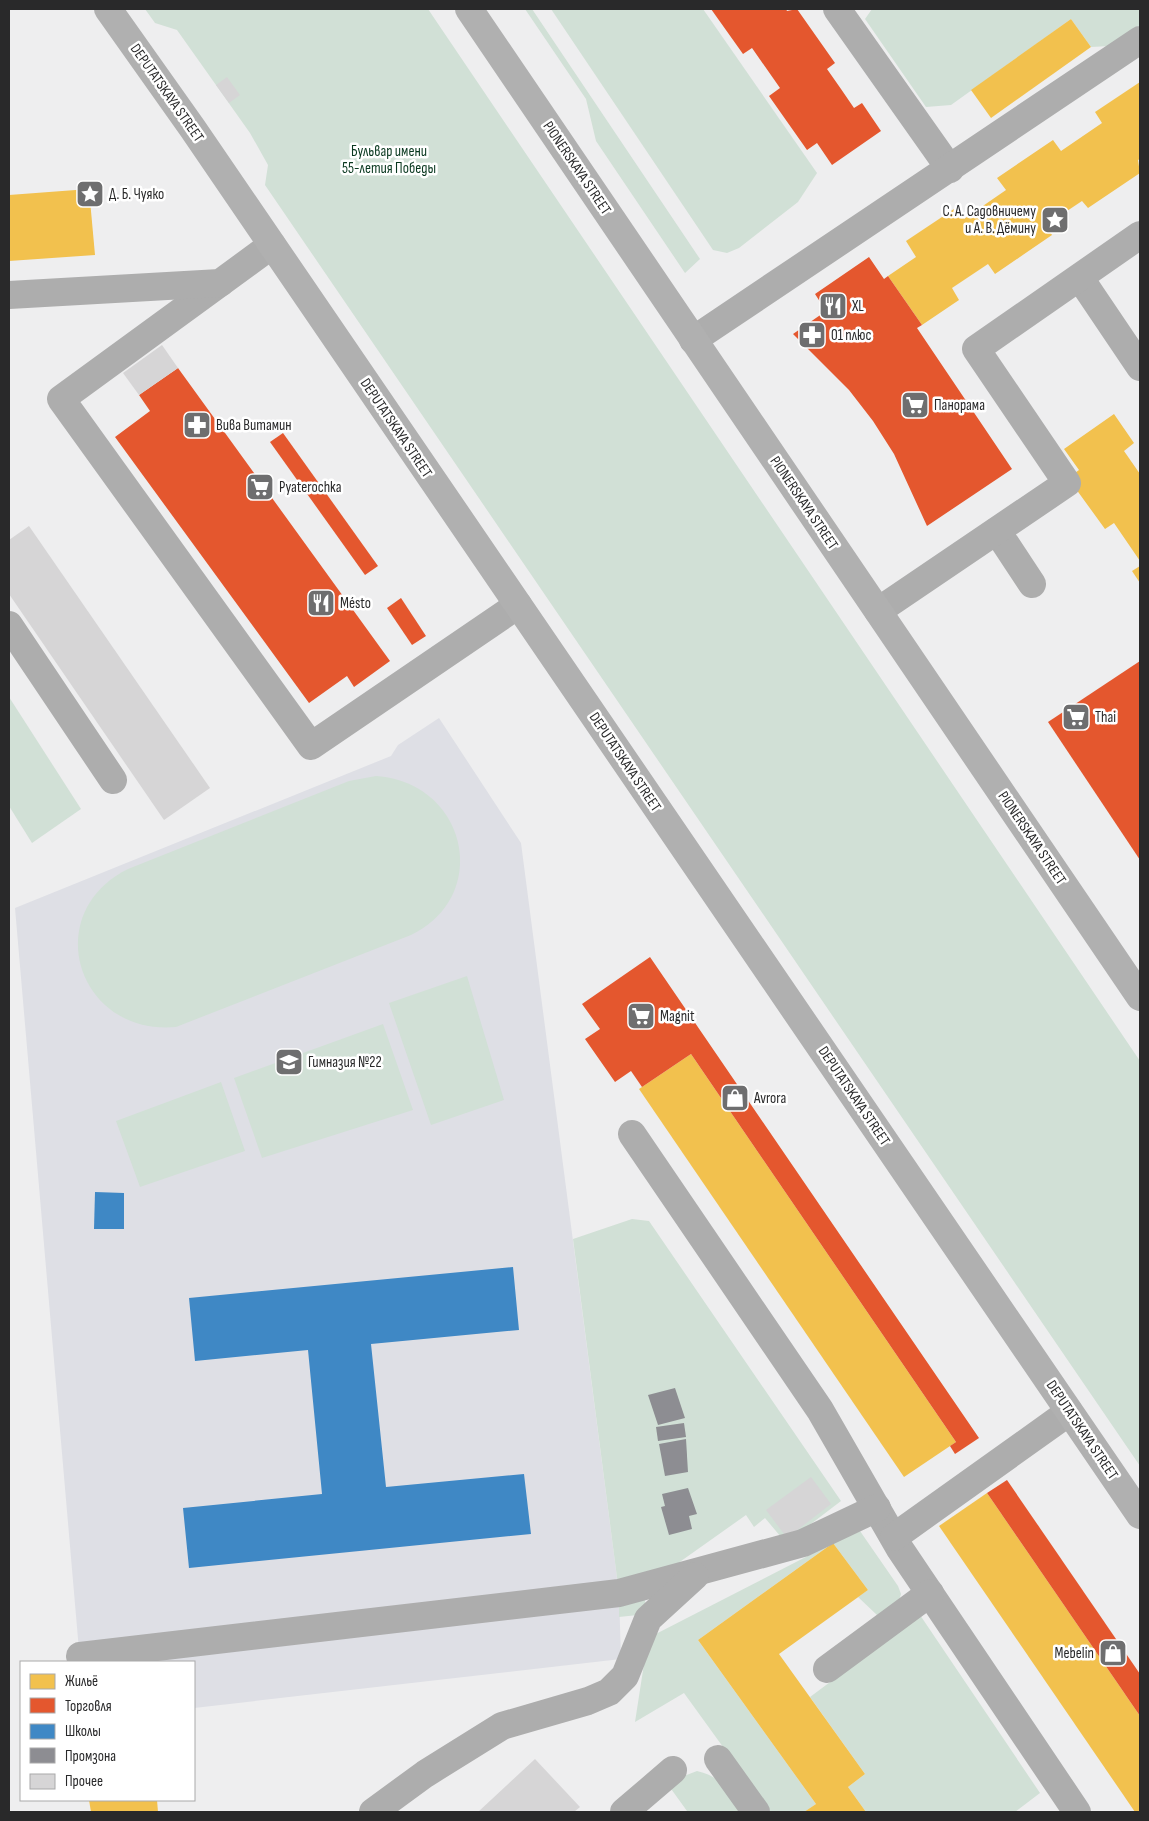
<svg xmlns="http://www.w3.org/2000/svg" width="1149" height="1821" viewBox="0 0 1149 1821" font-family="'Sofia Sans Condensed',sans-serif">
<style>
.built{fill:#dedfe5}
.green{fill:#d1e0d6}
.homes{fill:#f2c14e}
.shops{fill:#e4572e}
.schools{fill:#3f88c5}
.industry{fill:#8d8d92}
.building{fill:#d6d5d6}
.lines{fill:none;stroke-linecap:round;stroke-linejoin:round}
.minor{stroke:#adadad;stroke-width:28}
.major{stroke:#b0b0b0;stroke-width:28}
.labels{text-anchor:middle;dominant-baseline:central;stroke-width:5;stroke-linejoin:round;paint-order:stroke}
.street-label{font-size:15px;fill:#29292a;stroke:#fff}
.park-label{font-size:15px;fill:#09381f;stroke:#fff}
.poi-label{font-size:15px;fill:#29292a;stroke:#fff;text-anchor:start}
</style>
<rect width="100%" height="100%" fill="#eeeeef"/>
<!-- built -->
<path class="built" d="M439,718l82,125 98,750 2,66 -427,49v-46h-114l-65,-754 376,-152 7,-11z"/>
<!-- green -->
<g class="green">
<path d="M145,9h283l712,1052v405l-875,-1281 3,-20 -18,-32 -73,-103 -22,-7z"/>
<path d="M525,9h7l168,250 -15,14 -89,-132 -10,-42z"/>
<path d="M551,9h152l114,164 -19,29 -59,46 -12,5 -14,-3z"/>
<path d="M872,9h268v16l-30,21 -19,1 -20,-28 -120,86 -25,2 -61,-88z"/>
<path d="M9,697l72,112 -49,34 -23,-37z"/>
<path d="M376,776c90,6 117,119 35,159l-235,92c-99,9 -137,-114 -48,-158l221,-88z"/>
<path d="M467,976l37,124 -73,25 -42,-122z"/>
<path d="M383,1024l30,86 -151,48 -28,-80z"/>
<path d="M221,1082l24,69 -105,36 -24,-66z"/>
<path d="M632,1219l17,2 192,280 -55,42 -21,-25 -11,9 -8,-12 -103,73 4,26 -28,3v-24l-46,-354z"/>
<path d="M860,1531l38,55 3,8 -3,10 -21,11 -19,-18 10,-7 -35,-47 -135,97 118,164 -12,8h-34l-86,-119 -49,29 13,-84 185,-95z"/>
<path d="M920,1615l120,178 -25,19h-149l-18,-25 17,-13 -55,-77z"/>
<path d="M697,1771c26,6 32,21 46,41h-57l1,-1 -18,-25 15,-10z"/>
</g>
<!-- homes -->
<g class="homes">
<path d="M1071,19l20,28 -100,71 -20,-28z"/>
<path d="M1140,82v77l-2,1 2,13 -52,35 -6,-7 -36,24 6,10 -57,39 -7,-10 -36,24 7,12 -37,25 -34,-49 28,-19 -10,-16 51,-34 7,12 42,-29 -9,-12 56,-38 8,11 41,-28 -7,-11z"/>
<path d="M89,189l6,66 -86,6v-66z"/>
<path d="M1114,414l20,29 -10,8 16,23v87l-26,-38 -9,6 -37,-51 11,-8 -15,-21z"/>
<path d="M1140,566v17l-8,-12z"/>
<path d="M691,1054l265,388 -52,35 -265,-388z"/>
<path d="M987,1493l153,223v96h-5l-196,-286z"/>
<path d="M833,1543l35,47 -89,64 86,120 -17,13 18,25h-62l12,-8 -118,-164z"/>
<path d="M89,1800h68l1,12h-67z"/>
</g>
<!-- shops -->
<g class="shops">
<path d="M711,9h75l1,2 10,-2 38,54 -8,6 14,20 13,19 8,-5 19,28 -49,34 -15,-22 -10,7 -38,-54 11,-8 -28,-40 -9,6z"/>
<path d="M869,257l15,22 4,-3 34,49 -5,3 95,141 -85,57 -33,-72 -21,-33 -24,-31 -56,-56 33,-23 -11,-17z"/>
<path d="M178,368l212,293 -36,26 -7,-11 -38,27 -194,-266 35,-26 -11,-16z"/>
<path d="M283,433l95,133 -13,9 -95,-133z"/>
<path d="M401,598l25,38 -14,9 -25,-37z"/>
<path d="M1140,661v199l-92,-138z"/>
<path d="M650,957l329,481 -24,16 -5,-8 6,-4 -265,-388 -49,33 -11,-16 -16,11 -30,-43 15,-10 -18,-25z"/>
<path d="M1007,1480l133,194v42l-153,-223z"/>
</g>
<!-- schools -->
<g class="schools">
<path d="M95,1192l29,1v36h-30z"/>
<path d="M513,1267l6,63 -148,14 15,143 138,-13 7,60 -342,34 -6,-60 139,-14 -14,-144 -113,11 -6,-63z"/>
</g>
<!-- industry -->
<g class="industry">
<path d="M675,1388l10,30 -27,7 -10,-30z"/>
<path d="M684,1423l2,14 -28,4 -2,-14z"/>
<path d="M686,1439l2,33 -23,4 -6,-32z"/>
<path d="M688,1488l9,26 -8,2 3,13 -23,6 -8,-28 4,-1 -3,-12z"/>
</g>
<!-- building -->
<g class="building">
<path d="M227,77l13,18 -11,8 -13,-18z"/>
<path d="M162,345l16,23 -39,27 -16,-22z"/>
<path d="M29,526l181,262 -46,32 -155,-226v-54z"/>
<path d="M811,1477l20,27 -44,34 -21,-28z"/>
<path d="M535,1759l45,48 -6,5h-96z"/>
</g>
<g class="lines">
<!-- minor -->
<g class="minor">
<path d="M837,9l113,160"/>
<path d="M1080,278l60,89"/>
<path d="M220,283l-159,116 250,347 207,-141"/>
<path d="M9,295l211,-12 52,-38"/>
<path d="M693,340l447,-300"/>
<path d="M997,531l35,53"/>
<path d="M878,611l189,-128 -91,-134 164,-114"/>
<path d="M9,625l104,155"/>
<path d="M632,1134l188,276 80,139 177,263"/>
<path d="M894,1537l175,-125"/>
<path d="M80,1656l539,-63 184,-50 74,-35"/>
<path d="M827,1669l103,-76"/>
<path d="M718,1759l38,53"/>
<path d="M373,1812l52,-38 77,-48 86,-25 21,-9 16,-16 23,-57 47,-43"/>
<path d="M624,1812l49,-42"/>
</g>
<!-- major -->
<g class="major">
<path d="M108,9l85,120 947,1386"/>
<path d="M469,9l671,988"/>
</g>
</g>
<!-- icons -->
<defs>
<symbol id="sight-square" viewBox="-11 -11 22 22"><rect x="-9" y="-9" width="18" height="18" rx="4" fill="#6e6e6f" stroke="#fff"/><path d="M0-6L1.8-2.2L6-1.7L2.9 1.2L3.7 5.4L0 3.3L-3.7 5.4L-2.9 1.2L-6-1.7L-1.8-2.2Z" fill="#fff"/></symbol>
<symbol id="restaurant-square" viewBox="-11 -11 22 22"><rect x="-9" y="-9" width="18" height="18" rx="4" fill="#6e6e6f" stroke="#fff"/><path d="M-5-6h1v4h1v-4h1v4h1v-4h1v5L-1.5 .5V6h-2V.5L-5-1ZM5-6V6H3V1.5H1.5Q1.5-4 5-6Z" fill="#fff"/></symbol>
<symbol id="pharmacy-square" viewBox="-11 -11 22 22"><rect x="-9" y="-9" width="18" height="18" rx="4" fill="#6e6e6f" stroke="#fff"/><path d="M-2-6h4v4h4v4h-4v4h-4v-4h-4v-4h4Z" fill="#fff"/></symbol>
<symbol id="supermarket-square" viewBox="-11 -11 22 22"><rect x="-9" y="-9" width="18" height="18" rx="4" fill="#6e6e6f" stroke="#fff"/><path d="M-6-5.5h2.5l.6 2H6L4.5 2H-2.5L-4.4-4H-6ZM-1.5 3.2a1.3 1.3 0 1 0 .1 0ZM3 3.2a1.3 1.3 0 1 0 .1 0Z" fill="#fff"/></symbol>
<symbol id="school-square" viewBox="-11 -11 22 22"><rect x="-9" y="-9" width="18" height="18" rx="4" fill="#6e6e6f" stroke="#fff"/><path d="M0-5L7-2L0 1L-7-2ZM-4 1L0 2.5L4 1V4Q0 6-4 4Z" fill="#fff"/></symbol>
<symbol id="shop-square" viewBox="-11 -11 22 22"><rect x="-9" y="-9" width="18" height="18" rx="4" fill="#6e6e6f" stroke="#fff"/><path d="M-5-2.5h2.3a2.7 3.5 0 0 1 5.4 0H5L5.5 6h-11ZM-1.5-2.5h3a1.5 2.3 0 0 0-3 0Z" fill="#fff"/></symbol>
</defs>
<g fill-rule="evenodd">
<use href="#sight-square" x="74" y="178" width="32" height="32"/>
<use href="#sight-square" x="1039" y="204" width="32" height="32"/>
<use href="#restaurant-square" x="817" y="290" width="32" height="32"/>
<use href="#pharmacy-square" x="796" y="319" width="32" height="32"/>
<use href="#supermarket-square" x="899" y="389" width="32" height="32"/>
<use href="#pharmacy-square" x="181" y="409" width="32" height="32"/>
<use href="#supermarket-square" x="244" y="471" width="32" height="32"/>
<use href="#restaurant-square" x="305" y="587" width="32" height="32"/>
<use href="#supermarket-square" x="1060" y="701" width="32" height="32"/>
<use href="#supermarket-square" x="625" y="1000" width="32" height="32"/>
<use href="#school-square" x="273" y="1046" width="32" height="32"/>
<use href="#shop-square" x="719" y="1082" width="32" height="32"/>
<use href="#shop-square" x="1097" y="1637" width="32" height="32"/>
</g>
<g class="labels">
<!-- street labels -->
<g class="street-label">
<text transform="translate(167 93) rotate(55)">DEPUTATSKAYA STREET</text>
<text transform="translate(577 168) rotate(56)">PIONERSKAYA STREET</text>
<text transform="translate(396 428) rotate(56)">DEPUTATSKAYA STREET</text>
<text transform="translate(804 503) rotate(56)">PIONERSKAYA STREET</text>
<text transform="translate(625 762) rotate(56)">DEPUTATSKAYA STREET</text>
<text transform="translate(1032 838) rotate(56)">PIONERSKAYA STREET</text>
<text transform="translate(854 1096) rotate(56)">DEPUTATSKAYA STREET</text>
<text transform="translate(1082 1430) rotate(56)">DEPUTATSKAYA STREET</text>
</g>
<!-- park labels -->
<g class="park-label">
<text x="389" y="151">Бульвар имени<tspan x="389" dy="17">55-летия Победы</tspan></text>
</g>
<!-- poi labels -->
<g class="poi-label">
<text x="109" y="194">Д. Б. Чуяко</text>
<text x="1036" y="211" text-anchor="end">С. А. Садовничему<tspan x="1036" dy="17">и А. В. Дёмину</tspan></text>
<text x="852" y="306">XL</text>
<text x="831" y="335">01 плюс</text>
<text x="934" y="405">Панорама</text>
<text x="216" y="425">Вива Витамин</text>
<text x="279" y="487">Pyaterochka</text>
<text x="340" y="603">Mésto</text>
<text x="1095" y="717">Thai</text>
<text x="660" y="1016">Magnit</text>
<text x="308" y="1062">Гимназия №22</text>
<text x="754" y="1098">Avrora</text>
<text x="1094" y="1653" text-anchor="end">Mebelin</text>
</g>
</g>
<!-- border -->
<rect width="1149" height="1821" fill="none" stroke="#29292a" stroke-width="20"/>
<!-- legend -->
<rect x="20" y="1661" width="175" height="140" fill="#ffffff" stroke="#a9a9aa"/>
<rect x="30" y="1674" width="25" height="15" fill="#f2c14e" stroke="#a9a9aa"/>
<text x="65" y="1686" font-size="15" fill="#29292a">Жильё</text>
<rect x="30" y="1698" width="25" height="15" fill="#e4572e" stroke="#a9a9aa"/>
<text x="65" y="1711" font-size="15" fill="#29292a">Торговля</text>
<rect x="30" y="1724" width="25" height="15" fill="#3f88c5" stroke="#a9a9aa"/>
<text x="65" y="1736" font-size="15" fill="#29292a">Школы</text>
<rect x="30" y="1748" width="25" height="15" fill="#8d8d92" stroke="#a9a9aa"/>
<text x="65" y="1761" font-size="15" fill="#29292a">Промзона</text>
<rect x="30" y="1774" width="25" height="15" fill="#d6d5d6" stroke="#a9a9aa"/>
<text x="65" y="1786" font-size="15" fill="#29292a">Прочее</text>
</svg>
